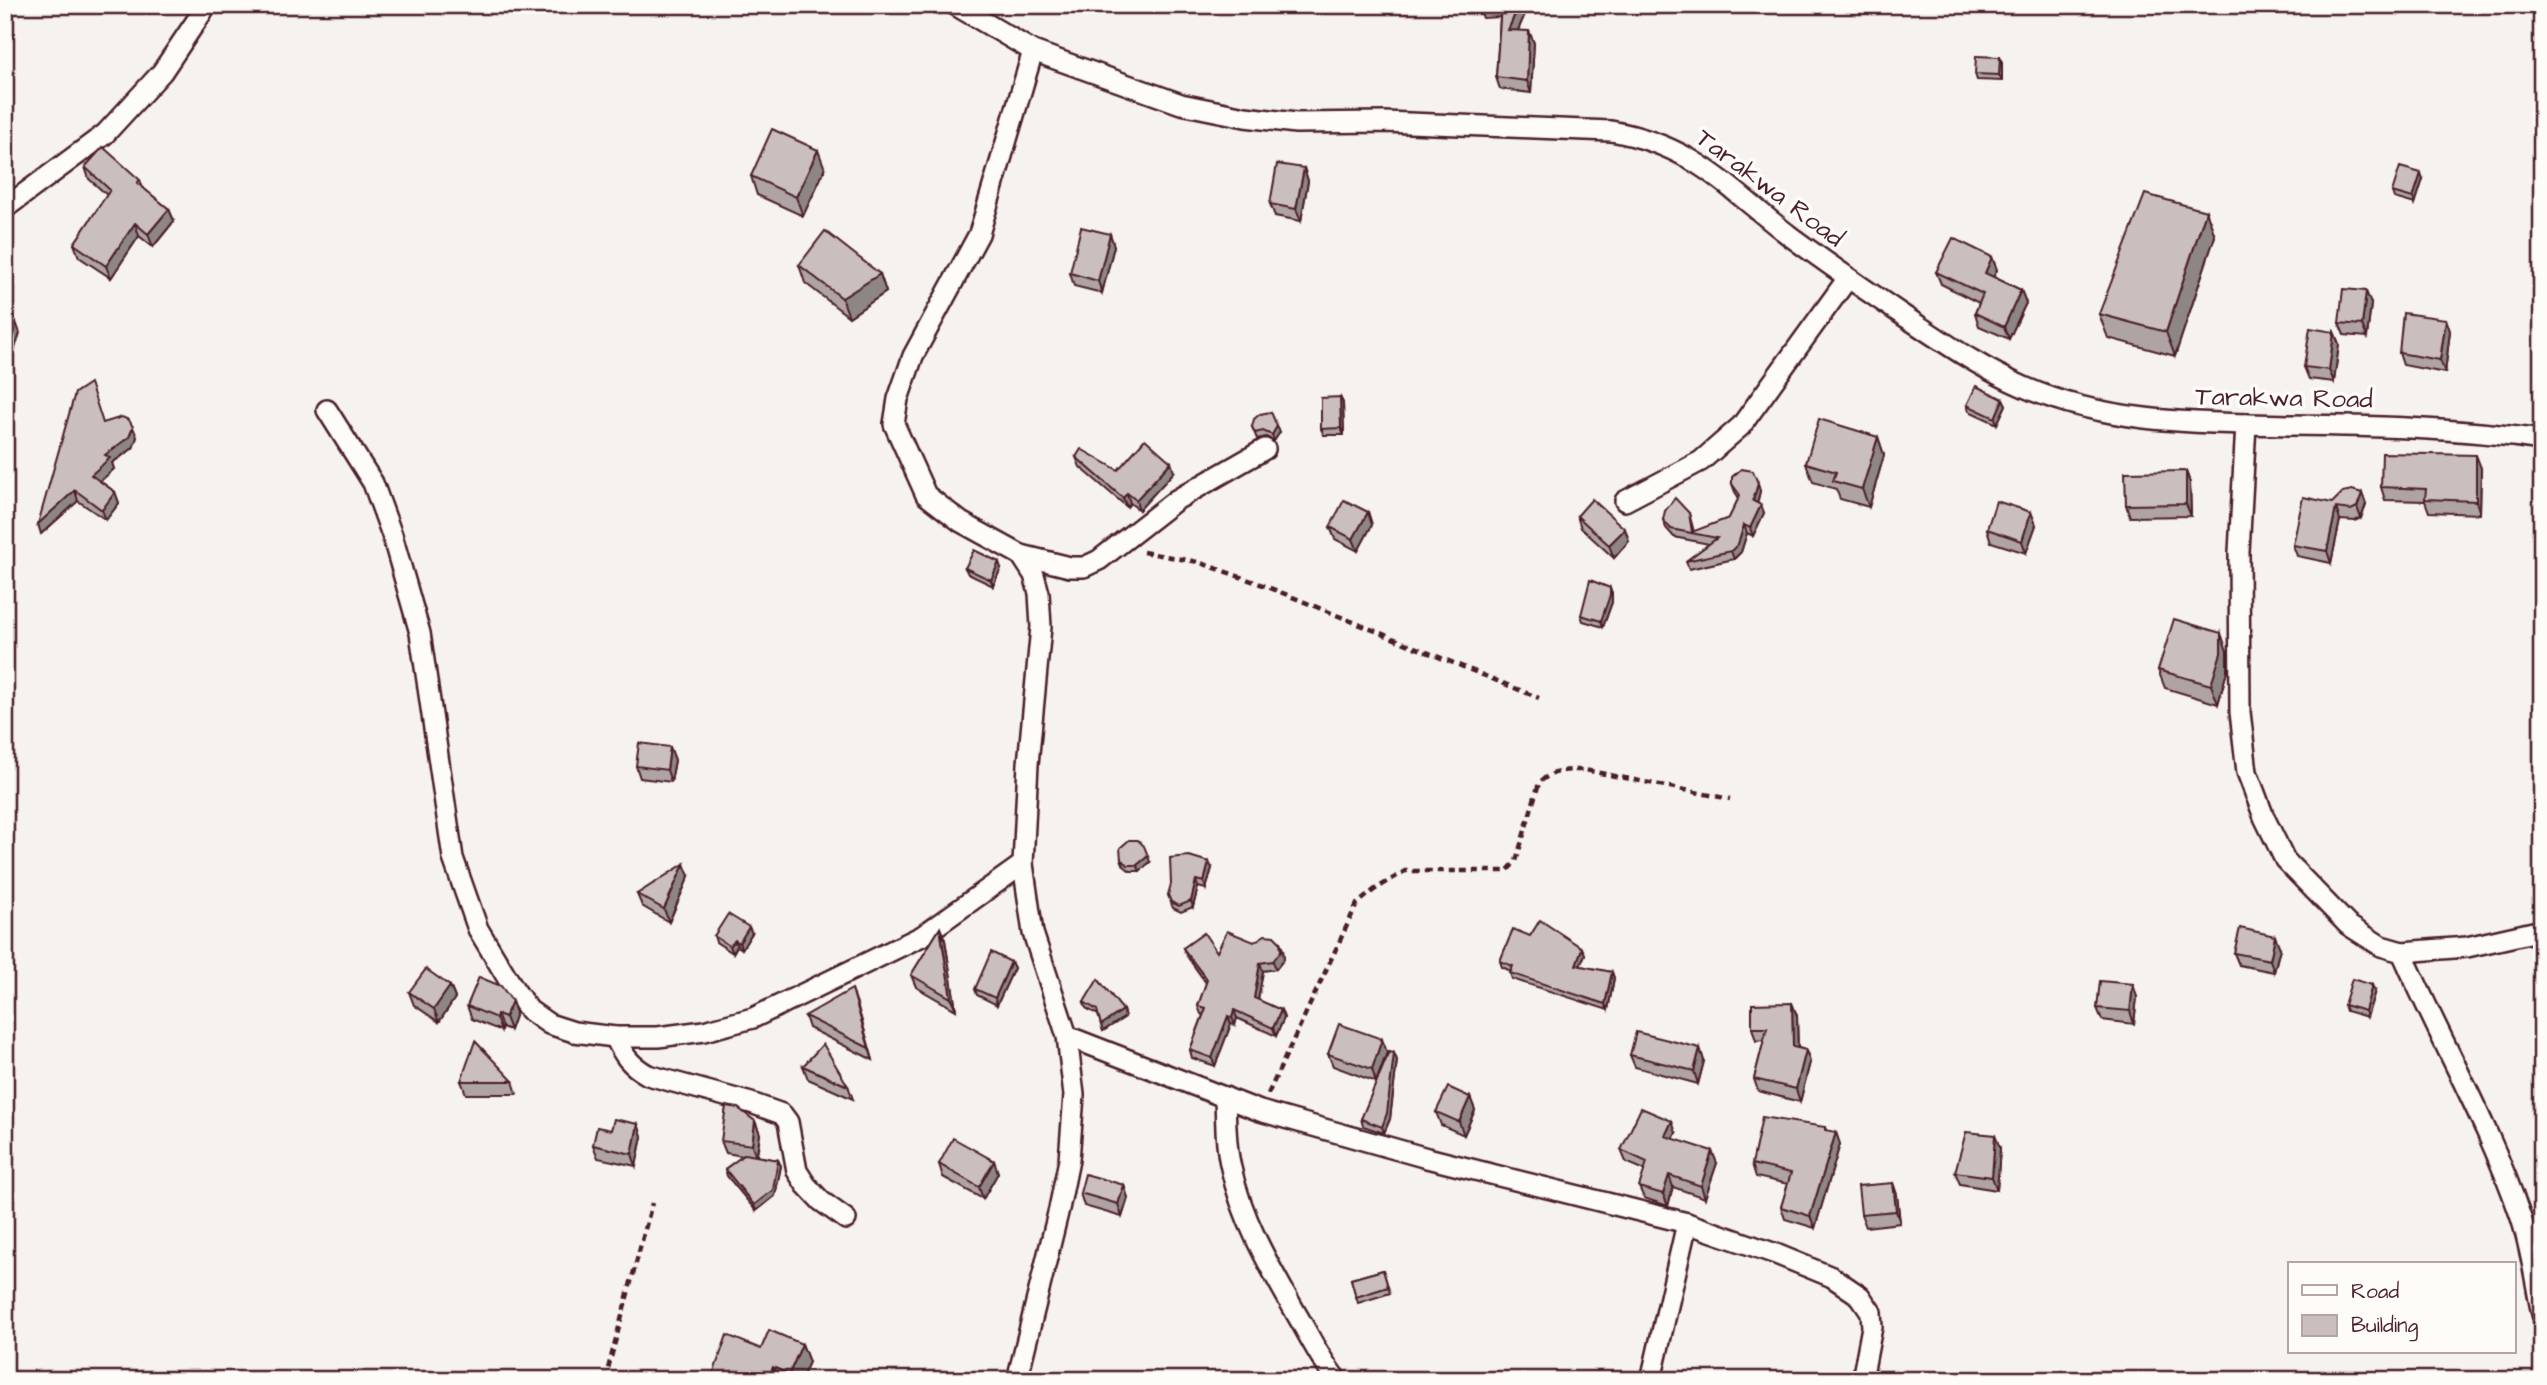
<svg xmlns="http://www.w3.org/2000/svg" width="2547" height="1385" viewBox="0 0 2547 1385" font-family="'Architects Daughter',sans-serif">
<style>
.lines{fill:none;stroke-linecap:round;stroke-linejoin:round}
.street-casing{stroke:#4a1f2b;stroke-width:24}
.path{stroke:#4a1f2b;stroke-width:4.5;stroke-dasharray:7 5;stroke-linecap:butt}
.street{stroke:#fdfcf7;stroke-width:19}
.wall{fill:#afa4a3;stroke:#4a1f2b;stroke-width:2}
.shaded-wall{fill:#8e8685;stroke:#4a1f2b;stroke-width:2}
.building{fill:#cbbfbe;stroke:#4a1f2b;stroke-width:2}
.labels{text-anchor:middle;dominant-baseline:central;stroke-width:7;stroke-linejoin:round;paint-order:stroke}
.street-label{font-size:26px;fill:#4a1f2b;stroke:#fdfcf7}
</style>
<rect width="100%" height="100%" fill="#f6f3ef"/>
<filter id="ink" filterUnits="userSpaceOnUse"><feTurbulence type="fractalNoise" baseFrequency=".0143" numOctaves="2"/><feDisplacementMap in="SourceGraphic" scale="14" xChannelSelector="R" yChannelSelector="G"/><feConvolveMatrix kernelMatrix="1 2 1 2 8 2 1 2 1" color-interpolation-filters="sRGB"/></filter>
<g filter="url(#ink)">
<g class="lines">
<defs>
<g id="street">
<path d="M955,5l78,46 148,53 64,13 51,6 88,-1 227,9c84,15 115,56 179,105 38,28 77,55 117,82 38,25 75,51 117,69 84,37 175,36 265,38 84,1 169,3 253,15"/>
<path d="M5,208l100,-74 57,-62 45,-67"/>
<path d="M327,410l46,73 19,52 28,98 33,225 25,71 36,60 15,21 20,14 25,8 41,5h43l46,-6 49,-13 169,-82 101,-72"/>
<path d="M2246,424l-7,128 1,160 7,60 17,45 21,43 63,65 33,21 21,6 65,-5 75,-17"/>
<path d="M1625,501l76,-40 40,-35 107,-148"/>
<path d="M1021,555l49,12h14l15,-7 77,-60 89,-51"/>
<path d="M2402,952c38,88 87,172 118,263 11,31 15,67 22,99"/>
<path d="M1067,1036l193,75 167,47 260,65 89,31 56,23 28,19 11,16 1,15 -10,53"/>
<path d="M615,1037c8,18 15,28 33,38l103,28 31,11 6,8 9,49 9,14 15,16 25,18"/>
<path d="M1225,1097c1,24 0,47 6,71 11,52 40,101 66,147 13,22 24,46 40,65"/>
<path d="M1017,1380l42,-171 10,-49 5,-65 -7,-59 -34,-103 -10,-69 5,-100 13,-137 -2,-34 -5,-18 -13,-20 -60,-33 -35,-27 -32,-71 4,-25 15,-43 66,-122 54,-183"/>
<path d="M1651,1380l36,-157"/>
</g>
</defs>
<!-- street casing -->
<use href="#street" class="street-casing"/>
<!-- path -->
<g class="path">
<path d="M1143,552l55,10 65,23 276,113"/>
<path d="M1268,1094l89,-190 17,-14 31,-19h102l9,-10 23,-78c13,-13 28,-13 46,-13l145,29"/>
<path d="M605,1380l47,-177"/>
</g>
<!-- street -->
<use href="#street" class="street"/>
</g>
<!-- wall -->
<g class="wall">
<path d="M1478,5h59l3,8 -15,1 -7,16 16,13 -3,50 -31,-4 -4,-12 4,-60 -17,1z"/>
<path d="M2000,57l2,6v18l-25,-1 -2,-6z"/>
<path d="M85,167l55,13 3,8 26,21 5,12 -21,26 -14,-11 -28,42 -32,-21 -5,-13 33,-49 -18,-16z"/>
<path d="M1304,168l4,13 -7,40 -26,-5 -5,-12z"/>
<path d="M825,169l-22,47 -46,-21 -6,-19z"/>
<path d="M2423,179l-8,25 -21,-6 -2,-6z"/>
<path d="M2206,211l9,25 -40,120 -67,-18 -9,-24z"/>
<path d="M1110,234l4,12 -12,47 -28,-7 -4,-13z"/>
<path d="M1992,257l5,13 -4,7 28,13 5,13 -17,36 -30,-13 -4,-13 4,-10 -38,-19 -5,-12z"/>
<path d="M799,265l81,9 6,18 -37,25 -44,-34z"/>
<path d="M2371,304l-4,33 -23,-2 -5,-12z"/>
<path d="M2446,319l4,12 -5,42 -42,-8 -4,-12z"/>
<path d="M2334,332l5,12 -5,38 -25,-3 -5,-12z"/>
<path d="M1340,397l3,6 1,32h-20l-3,-6z"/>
<path d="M2003,399l3,6 -9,19 -28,-13 -2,-6z"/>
<path d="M103,423l34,14 -4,11 -21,15 2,6 -14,12 15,11 4,11 -13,17 -28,-19 -37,33z"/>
<path d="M1277,426l3,6 -6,9 -8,-4 -9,2 -5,-12z"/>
<path d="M1878,437l6,18 -15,52 -29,-8 -4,-10 -23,-7 -7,-19z"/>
<path d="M1076,457l42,13 56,2 -35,38 -9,-7 -3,4 -47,-40z"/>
<path d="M2481,468l-1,46 -51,-2 -4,-11 -40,-1 -4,-13z"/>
<path d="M2186,471l4,12 1,33 -61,1 -4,-12z"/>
<path d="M1732,484l28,7 -3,12 4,2 3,8 -11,23 -6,-3 -6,19 -7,7 -45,10 -3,-8 23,-17 -35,-7 -8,-9 -3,-8 26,-7 5,19 35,-14 10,-20 -4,-6z"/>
<path d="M2362,493l4,11 -5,14 -6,3 -15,-1 -9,43 -34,-7 -4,-11 39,-42z"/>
<path d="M1368,512l4,13 -14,26 -23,-12 -5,-12z"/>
<path d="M2031,512l5,13 -10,28 -35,-11 -4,-13z"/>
<path d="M1577,516l48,13 4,12 -15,17 -33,-30z"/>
<path d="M965,568h36l-8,18 -25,-12z"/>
<path d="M1612,594v8l-9,25 -20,-6 -2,-6z"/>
<path d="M2227,651v20l-9,33 -53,-16 -7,-18z"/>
<path d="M670,747l5,13 -4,22 -31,-4 -4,-12z"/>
<path d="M1121,859l29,3 -10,9h-10l-6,-5z"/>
<path d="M1212,868l-6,21 -8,-2 -5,20 -12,5 -8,-4 -5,-13z"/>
<path d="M689,876l-20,46 -27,-16 -5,-12z"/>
<path d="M940,928l5,12 11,70 -40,-23 -5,-12z"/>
<path d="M752,933l-10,16 -5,-3 -4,7 -17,-11 -2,-6z"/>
<path d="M1530,936l55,18 -5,12 32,6 2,6 -6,32 -96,-31 -2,-6 1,-2 -9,-4 -2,-6z"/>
<path d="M1254,942h26l3,8 1,9 -8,10 -13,2 -5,29 23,10 3,8 -8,18 -39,-18 -2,7 -4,-1 -16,42 -23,-8 -2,-8 13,-35 -2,-1 -3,-8 8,-23 -20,-28 -3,-7 34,4z"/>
<path d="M2280,948l-6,24 -35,-7 -5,-12z"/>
<path d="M1011,962l3,6 -17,37 -20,-10 -2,-6z"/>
<path d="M450,986l5,12 -16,24 -25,-17 -5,-13z"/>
<path d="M2375,991l-8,26 -21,-6 -2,-6z"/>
<path d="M2137,997l-3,27 -32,-4 -5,-12z"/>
<path d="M856,1001l17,59 -64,-32 -4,-12z"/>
<path d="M1084,1002l39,8 2,7 -22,14 -5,-16 -12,-7z"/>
<path d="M1792,1003l5,13 1,32 8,2 4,12 -10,40 -42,-11 -4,-12 10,-39 -8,1 -4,-13z"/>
<path d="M467,1006l49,7 -6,17 -8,-3 -1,4 -29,-12z"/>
<path d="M1700,1048l4,13 -6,23 -63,-17 -5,-12z"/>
<path d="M1387,1052l-11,30 -43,-16 -5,-12z"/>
<path d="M1397,1060l-7,59 -6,14 -21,-7 -2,-7z"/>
<path d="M803,1066l45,20 5,13 -45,-20z"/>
<path d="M461,1081h52l4,13h-51z"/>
<path d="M1470,1097l5,13 -11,25 -23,-10 -5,-13z"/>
<path d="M755,1121l5,13 -3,22 21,4 3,6 -6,30 -19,15 -29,-35 -2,-7 18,-13 -17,-3 -5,-12z"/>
<path d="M638,1124l4,12 -6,30 -38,-8 -5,-13z"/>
<path d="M1825,1127l1,3 14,14 -25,84 -30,-9 -4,-12 7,-23 -32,-7 -4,-13z"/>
<path d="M1676,1133l-3,6 44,24 -12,35 -32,-11 -5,19 -24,-8 -5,-11 6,-17 -19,-8 -5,-12z"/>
<path d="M2000,1148l-3,42 -37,-6 -5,-12z"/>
<path d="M994,1161l4,12 -15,26 -40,-22 -4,-13z"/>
<path d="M1893,1183l4,12 3,28 -34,4 -5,-13z"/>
<path d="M1124,1185l4,13 -6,19 -38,-11 -4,-13z"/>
<path d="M1383,1270l7,23 -32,10 -7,-24z"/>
<path d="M802,1344l7,18 -8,18h-90l50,-31z"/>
</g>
<!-- shaded-wall -->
<g class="shaded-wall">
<path d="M1519,5h2l4,9 -12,28 -5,-12z"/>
<path d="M1529,31l5,12 -3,50 -4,-12z"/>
<path d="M2000,57l2,6v18l-3,-6z"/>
<path d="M818,150l7,19 -22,47 -7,-19z"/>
<path d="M1304,168l4,13 -7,40 -5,-12z"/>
<path d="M2421,173l2,6 -8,25 -2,-6z"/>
<path d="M169,209l5,12 -21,26 -5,-13z"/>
<path d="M2206,211l9,25 -40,120 -9,-24z"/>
<path d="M135,223l4,13 -28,42 -5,-12z"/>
<path d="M1110,234l4,12 -12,47 -4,-12z"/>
<path d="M1992,257l5,13 -8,16 -4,-13z"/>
<path d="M880,274l6,18 -37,25 -7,-19z"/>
<path d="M2021,290l5,13 -17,36 -5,-12z"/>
<path d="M2366,291l5,13 -4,33 -5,-12z"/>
<path d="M2446,319l4,12 -5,42 -5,-13z"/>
<path d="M16,322l4,11 -13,40 1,5 -3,21v-46z"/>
<path d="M2334,332l5,12 -5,38 -5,-12z"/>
<path d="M1340,397l3,6 1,32 -3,-7z"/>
<path d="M2003,399l3,6 -9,19 -2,-6z"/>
<path d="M1277,426l3,6 -6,9 -2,-6z"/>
<path d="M133,427l4,10 -4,11 -21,15 2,6 -19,17 -4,-11 14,-20z"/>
<path d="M1878,437l6,18 -15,52 -7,-18z"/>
<path d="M2476,455l5,13 -1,46 -4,-13z"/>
<path d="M1171,462l3,10 -35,38 -3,-10z"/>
<path d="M2186,471l4,12 1,33 -5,-12z"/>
<path d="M1758,483l2,8 -4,18 -3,-8z"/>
<path d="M75,490l3,11 -37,33 -3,-10z"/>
<path d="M115,492l4,11 -13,17 -4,-10z"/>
<path d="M1127,493l3,10 -3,4 -4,-9z"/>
<path d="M2362,493l4,11 -5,14 -4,-11z"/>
<path d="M1761,505l3,8 -11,23 -3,-8z"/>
<path d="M2336,508l4,12 -9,43 -4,-12z"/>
<path d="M1368,512l4,13 -14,26 -5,-12z"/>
<path d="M2031,512l5,13 -10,28 -4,-12z"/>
<path d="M1744,525l3,8 -6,19 -7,7 -3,-8z"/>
<path d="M1625,529l4,12 -15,17 -5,-13z"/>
<path d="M999,562l2,6 -8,18 -2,-6z"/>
<path d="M1610,588l2,6v8l-9,25 -2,-6z"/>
<path d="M2221,633l6,18v20l-9,33 -7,-19z"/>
<path d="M670,747l5,13 -4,22 -4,-12z"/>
<path d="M1148,856l2,6 -10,9 -3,-6z"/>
<path d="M1209,862l3,6 -6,21 -2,-7z"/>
<path d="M684,864l5,12 -20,46 -5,-13z"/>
<path d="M1196,880l2,7 -5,20 -2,-6z"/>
<path d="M749,927l3,6 -10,16 -3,-6z"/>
<path d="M940,928l5,12 11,70 -5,-12z"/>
<path d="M2275,936l5,12 -6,24 -4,-12z"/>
<path d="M735,940l2,6 -4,7 -3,-7z"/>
<path d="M1280,942l3,8 1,9 -8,10 -3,-8z"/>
<path d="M1582,948l3,6 -7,17 -2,-6z"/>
<path d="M1011,962l3,6 -17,37 -2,-7z"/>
<path d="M1260,963l3,8 -6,35 -3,-8z"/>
<path d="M1612,972l2,6 -6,32 -3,-6z"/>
<path d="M2133,984l4,13 -3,27 -4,-13z"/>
<path d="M2372,985l3,6 -8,26 -2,-6z"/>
<path d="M450,986l5,12 -16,24 -5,-13z"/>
<path d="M852,989l4,12 17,59 -4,-12z"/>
<path d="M512,1001l4,12 -6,17 -5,-13z"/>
<path d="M1792,1003l5,13 1,43 -5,-12z"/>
<path d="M1123,1010l2,7 -22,14 -2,-6z"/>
<path d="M1234,1010l3,8 -2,7 -3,-7z"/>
<path d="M1281,1010l3,8 -8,18 -3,-8z"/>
<path d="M497,1014l5,13 -1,4 -5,-13z"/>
<path d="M1228,1016l3,8 -16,42 -3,-8z"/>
<path d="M1382,1039l5,13 -11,30 -4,-13z"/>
<path d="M1700,1048l4,13 -6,23 -4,-13z"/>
<path d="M1806,1050l4,12 -10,40 -4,-13z"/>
<path d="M1394,1053l3,7 -7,59 -6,14 -2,-6z"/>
<path d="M1470,1097l5,13 -11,25 -5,-13z"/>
<path d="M755,1121l5,13 -4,24 -4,-13z"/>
<path d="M1672,1121l4,12 -7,14 -4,-11z"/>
<path d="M638,1124l4,12 -6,30 -4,-12z"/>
<path d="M1836,1132l4,12 -25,84 -5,-12z"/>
<path d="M1995,1135l5,13 -3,42 -5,-13z"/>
<path d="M1712,1151l5,12 -12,35 -4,-12z"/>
<path d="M778,1160l3,6 -6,30 -19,15 -2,-6z"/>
<path d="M994,1161l4,12 -15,26 -4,-12z"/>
<path d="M1669,1175l4,12 -5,19 -5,-12z"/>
<path d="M1893,1183l4,12 3,28 -4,-12z"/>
<path d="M1124,1185l4,13 -6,19 -4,-13z"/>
<path d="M802,1344l7,18 -8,18h-10l-2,-6z"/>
<path d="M773,1367l5,13h-11z"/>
</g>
<!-- building -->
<g class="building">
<path d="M1501,5h18l-11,25 21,1 -2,50 -31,-4z"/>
<path d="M1976,56l24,1 -1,18 -24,-1z"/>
<path d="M772,129l46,21 -22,47 -45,-21z"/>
<path d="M103,147l37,33 -3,3 32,26 -21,25 -13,-11 -29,43 -32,-22 36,-54 -25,-23z"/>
<path d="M1277,164l27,4 -8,41 -26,-5z"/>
<path d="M2400,167l21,6 -8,25 -21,-6z"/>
<path d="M2145,194l61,17 -40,121 -67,-18z"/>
<path d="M1081,227l29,7 -12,47 -28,-8z"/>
<path d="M825,231l55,43 -38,24 -43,-33z"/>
<path d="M1953,238l39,19 -7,16 36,17 -17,37 -29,-14 8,-19 -47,-22z"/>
<path d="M2343,289l23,2 -4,34 -23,-2z"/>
<path d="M2403,313l43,6 -6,41 -41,-7z"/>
<path d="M5,318l11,4 -11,31z"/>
<path d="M2310,328l24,4 -5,38 -25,-3z"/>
<path d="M90,383l13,40 19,-6 7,3 4,7 -4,10 -24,18 5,3 -19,17 24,17 -13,18 -27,-20 -37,34 37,-131z"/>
<path d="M1976,386l27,13 -8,19 -28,-13z"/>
<path d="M1340,397l1,31 -20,1v-31z"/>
<path d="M1271,412l6,14 -5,9 -9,-4 -8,2 -3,-6 2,-8 6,-5z"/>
<path d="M1819,419l59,18 -16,52 -29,-8 3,-9 -30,-9z"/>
<path d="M1145,439l26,23 -35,38 -9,-7 -4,5 -47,-41 5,-8 37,21z"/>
<path d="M2382,453l94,2v46l-51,-2 1,-10 -45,-2z"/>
<path d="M1741,469l12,2 5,12 -5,18 8,4 -11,23 -6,-3 -6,19 -7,7 -45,10 31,-23 -46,-9 -8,-9 2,-9 10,-13 14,15 3,19 37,-14 11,-23 -8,-11v-7z"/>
<path d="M2186,471v33l-60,1 -1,-33z"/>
<path d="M2352,490l10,3 -5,14 -6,3 -15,-2 -9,43 -34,-6 10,-48 29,6 11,-11z"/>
<path d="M1592,499l33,30 -16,16 -32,-29z"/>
<path d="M1344,500l24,12 -15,27 -23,-12z"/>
<path d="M1996,501l35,11 -9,29 -35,-12z"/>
<path d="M974,550l25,12 -8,18 -26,-12z"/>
<path d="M1590,580l20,8v7l-9,26 -20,-6z"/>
<path d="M2174,619l47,14v20l-10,32 -53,-15z"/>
<path d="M639,743l31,4 -3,23 -31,-4z"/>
<path d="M1129,840h9l6,6 4,10 -11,9h-9l-7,-6 -1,-11z"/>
<path d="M1189,856l20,6 -5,20 -8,-2 -5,21 -12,5 -8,-4 -3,-7 3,-11 -1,-26z"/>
<path d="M684,864l-20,45 -27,-15z"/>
<path d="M728,914l21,13 -10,16 -4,-3 -5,6 -16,-10z"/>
<path d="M1540,920l42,28 -6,17 36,7 -7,32 -95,-31 3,-7 -13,-5 13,-32 17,7z"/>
<path d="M940,928l11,70 -40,-23z"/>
<path d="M2240,928l35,8 -5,24 -36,-7z"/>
<path d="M1227,931l27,11 11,-7 9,1 6,6 1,9 -8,10 -13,2 -6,35 27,12 -8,18 -39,-18 -2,8 -4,-2 -16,42 -22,-8 16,-42 -8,-2 9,-26 -24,-32 21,-15 13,19z"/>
<path d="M991,952l20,10 -16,36 -20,-9z"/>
<path d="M426,969l24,17 -16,23 -25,-17z"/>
<path d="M479,977l22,9 11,15 -7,16 -8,-3 -1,4 -29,-12z"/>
<path d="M1098,979l25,31 -22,15 -4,-15 -13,-8z"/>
<path d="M2352,979l20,6 -7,26 -21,-6z"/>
<path d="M2100,981l33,3 -3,27 -33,-3z"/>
<path d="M852,989l17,59 -64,-32z"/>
<path d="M1792,1003l1,44 13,3 -10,39 -42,-10 13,-51h-15v-24z"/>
<path d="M1339,1024l43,15 -10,30 -44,-15z"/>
<path d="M1636,1032l64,16 -6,23 -64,-16z"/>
<path d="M475,1041l38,40h-52z"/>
<path d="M823,1044l25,42 -45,-20z"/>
<path d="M1389,1052l5,1 -7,60 -5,14 -21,-8z"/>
<path d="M1448,1087l22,10 -11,25 -23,-10z"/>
<path d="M726,1106l12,2 17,13 -3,24 -31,-4z"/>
<path d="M1641,1108l31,13 -7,15 47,15 -11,35 -32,-11 -6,19 -24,-7 8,-25 -26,-12z"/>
<path d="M1762,1117l63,10v3l11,2 -26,84 -29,-9 10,-34 -39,-9z"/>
<path d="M614,1119l24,5 -6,30 -39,-9 4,-18 14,3z"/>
<path d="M1966,1132l29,3 -3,42 -37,-5z"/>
<path d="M953,1138l41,23 -15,26 -40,-23z"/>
<path d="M745,1154l33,6 -5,30 -19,15 -29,-36z"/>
<path d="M1085,1174l39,11 -6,19 -38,-11z"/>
<path d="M1893,1183l3,28 -35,3 -3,-28z"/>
<path d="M1383,1270l5,17 -32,10 -5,-18z"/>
<path d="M769,1330l33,14 -13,30 -16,-7 -6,13h-56l16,-45 34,14z"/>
</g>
</g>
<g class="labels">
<!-- street labels -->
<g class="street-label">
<text transform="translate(1770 188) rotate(37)">Tarakwa Road</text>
<text transform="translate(2284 398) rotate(1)">Tarakwa Road</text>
</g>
</g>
<!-- margin -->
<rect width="2547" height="1385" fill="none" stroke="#fdfcf7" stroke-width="28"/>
<rect x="14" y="14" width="2519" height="1357" fill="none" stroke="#4a1f2b" stroke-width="2.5" filter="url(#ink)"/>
<!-- legend -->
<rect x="2288" y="1262" width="228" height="91" fill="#fdfcf7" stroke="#b5a4a5" stroke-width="2"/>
<rect x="2302" y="1285" width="35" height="10" fill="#fdfcf7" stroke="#b5a4a5" stroke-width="2"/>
<text x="2351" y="1298" font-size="21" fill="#4a1f2b">Road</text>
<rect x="2302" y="1315" width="35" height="21" fill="#cbbfbe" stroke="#b5a4a5" stroke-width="2"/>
<text x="2351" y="1332" font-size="21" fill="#4a1f2b">Building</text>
</svg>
